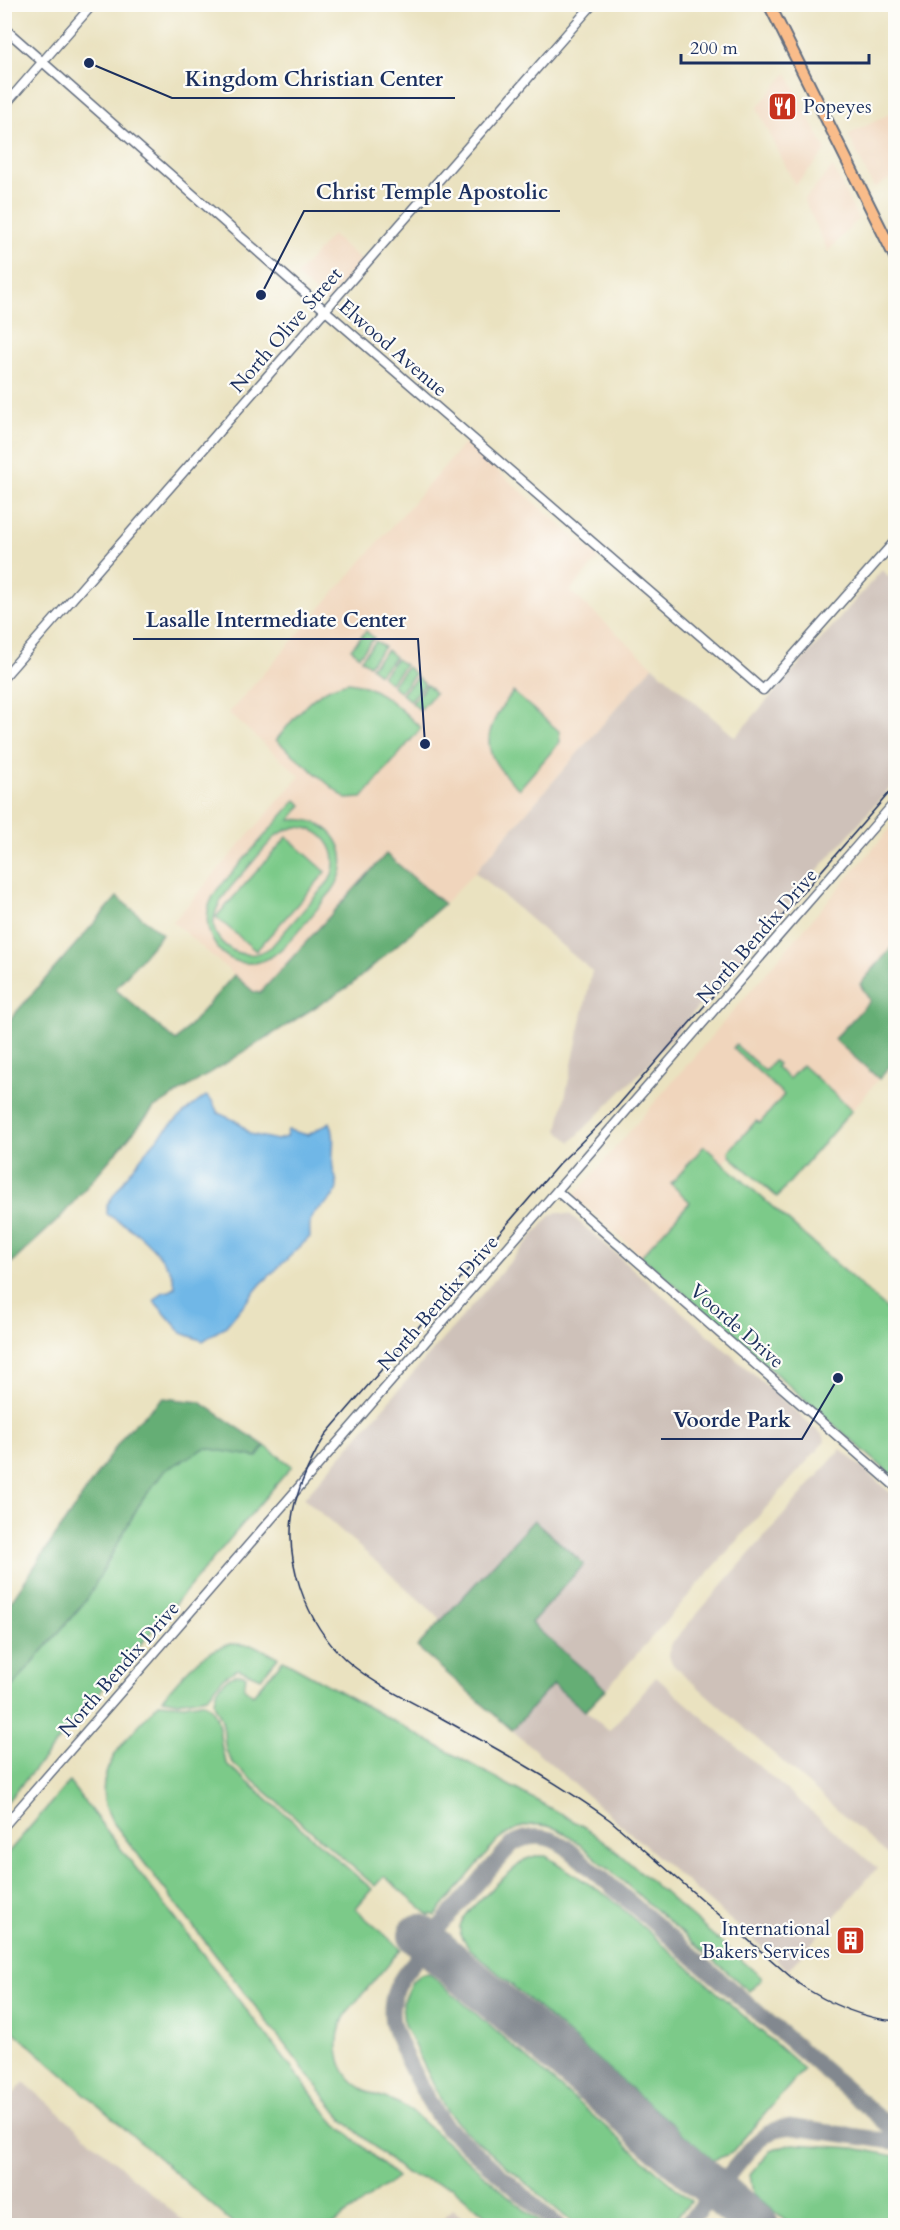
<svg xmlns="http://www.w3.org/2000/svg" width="900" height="2230" viewBox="0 0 900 2230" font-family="Cardo,serif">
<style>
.built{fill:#f0d5bc}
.industrial{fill:#cec1b9}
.green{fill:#7cca89;stroke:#4c7c74;stroke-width:1.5;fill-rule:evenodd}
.forest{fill:#65ae75;stroke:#406e6a;stroke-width:1.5}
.water{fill:#6fb7e7;stroke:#4573a2;stroke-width:1.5}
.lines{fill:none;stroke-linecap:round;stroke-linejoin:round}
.taxiway{stroke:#82888f;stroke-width:16}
.runway{stroke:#82888f;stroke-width:42}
.minor-casing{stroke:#636e80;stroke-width:11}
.major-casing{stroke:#636e80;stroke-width:14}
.minor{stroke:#fff;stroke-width:8}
.major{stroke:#f9bc8a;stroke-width:10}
.rail{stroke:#1b2f5e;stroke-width:1.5}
.labels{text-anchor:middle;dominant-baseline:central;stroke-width:4.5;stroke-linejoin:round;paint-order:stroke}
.poi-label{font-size:20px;fill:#1b2f5e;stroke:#fdfcf7;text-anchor:start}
.street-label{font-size:20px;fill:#1b2f5e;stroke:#fdfcf7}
.leader{fill:none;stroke:#1b2f5e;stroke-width:2}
.callout-dot{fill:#1b2f5e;stroke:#fdfcf7;stroke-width:2}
.callout-label{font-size:21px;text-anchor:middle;font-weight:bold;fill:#1b2f5e;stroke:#fdfcf7;stroke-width:4.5;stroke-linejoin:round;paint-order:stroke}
</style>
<rect width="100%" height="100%" fill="#fdfcf7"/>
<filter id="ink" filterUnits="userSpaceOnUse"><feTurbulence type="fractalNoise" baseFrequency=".0167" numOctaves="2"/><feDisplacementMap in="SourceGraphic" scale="12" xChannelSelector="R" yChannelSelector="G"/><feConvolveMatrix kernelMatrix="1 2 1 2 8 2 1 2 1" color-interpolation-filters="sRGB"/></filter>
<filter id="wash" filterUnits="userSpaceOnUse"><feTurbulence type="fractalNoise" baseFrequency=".008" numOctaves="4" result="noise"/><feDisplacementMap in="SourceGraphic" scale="24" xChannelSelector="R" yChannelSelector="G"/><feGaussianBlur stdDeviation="1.35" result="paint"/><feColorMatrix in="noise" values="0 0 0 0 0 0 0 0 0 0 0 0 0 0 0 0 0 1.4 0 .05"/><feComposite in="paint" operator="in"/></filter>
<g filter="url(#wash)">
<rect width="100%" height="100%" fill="#eae2c0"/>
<!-- built -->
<g class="built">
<path d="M787,73l39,78 -31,34 -38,-77z"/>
<path d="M895,111v65l-21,12 -26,-53z"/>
<path d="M833,167l25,52 -30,32 -24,-51z"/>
<path d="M332,235l30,26 -36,41 -30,-26z"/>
<path d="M465,443l132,113v4l-27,31 83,75 -178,206 -31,32 -58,-50 -126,139 -6,-1 -81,-70 127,-146 -71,-63z"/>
<path d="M895,823v121l-35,40 10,17 -36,38 45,40 -102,118 -47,-41 -89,100 -67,-60z"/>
</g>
<!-- industrial -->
<g class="industrial">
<path d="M882,570l13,12v200l-250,286 -74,74 -13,-12 34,-159 -117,-99 178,-206 82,71z"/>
<path d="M557,1212l14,3 253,221 1,5 -219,248 -75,-67 3,-102 -92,100 -138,-122 247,-283z"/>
<path d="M841,1449l54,48v364l-222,-196 -4,-9 1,-11z"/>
<path d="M656,1677l221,191 -89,102 -276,-240 41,-47 56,48z"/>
<path d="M24,2082l164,143h-183v-121z"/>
<path d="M452,2209l20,16h-34z"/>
</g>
<!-- green -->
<g class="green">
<path d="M366,631l8,7 -15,18 -8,-7z"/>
<path d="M376,641l8,6 -15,18 -8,-6z"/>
<path d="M387,650l8,7 -16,17 -8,-7z"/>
<path d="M396,659l9,6 -15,18 -8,-7z"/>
<path d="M407,667l8,7 -15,18 -8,-7z"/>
<path d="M417,677l8,7 -15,17 -8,-7z"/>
<path d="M349,682c30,4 50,26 72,46l-59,70 -16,1 -70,-59c21,-24 39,-53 73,-58z"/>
<path d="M427,685l8,8 -15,17 -8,-7z"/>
<path d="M513,692l46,39 1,11 -41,47c-40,-36 -38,-56 -6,-97z"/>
<path d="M296,800l6,5 -12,15c43,-5 68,36 42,71 -16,18 -44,57 -63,67 -43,22 -80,-30 -52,-68zM297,827c29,1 46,28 32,54l-58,66c-12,8 -26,10 -39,3 -40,-24 -5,-59 14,-80 10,-12 20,-24 31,-35l9,-5z"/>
<path d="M287,837l39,35 -70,79 -40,-34z"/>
<path d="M736,1045l29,26 9,-10 4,3 -2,3 13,12 13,-14 50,45 -75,87 -47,-41 -1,-5 27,-30 4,2 24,-28 -51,-47z"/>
<path d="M704,1146l191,170v162l-254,-222 49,-54 -19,-18z"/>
<path d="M265,1446l27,20 -287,338v-109l82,-96 53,-96 25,-33 40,-22 52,9z"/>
<path d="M230,1644l23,1 25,12 -17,21 -23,-9 -14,8 -17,20 -29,5 -16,-3c21,-24 35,-45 68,-55z"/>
<path d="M283,1660l303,168 23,17 152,132v3l-12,11 -174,-151c-27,-21 -52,-20 -78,1l-62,75 -3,-2 -2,2 -46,-40 -9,10 -139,-120c-17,-18 -8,-28 -15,-48 -2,-6 -7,-10 -7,-17 1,-14 18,-32 32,-25l-2,12 9,7z"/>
<path d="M201,1702c26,8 14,45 27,63l144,124 -17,20 46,40 -53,62c-17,26 -13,62 15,78 14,8 30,10 44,19l135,117h-45l-45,-38 -46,-13 -64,-55 -230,-298c-2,-5 -6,-11 -7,-17 -11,-41 31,-74 54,-101l25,2z"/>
<path d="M69,1782l263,338 65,57 -65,48h-97l-230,-201v-168z"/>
<path d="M535,1856h11l63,41 195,172 -74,85 -17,6 -244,-212c-4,-6 -10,-13 -9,-21 2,-16 51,-55 64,-67z"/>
<path d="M429,1973l262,228 -21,24h-95l-111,-95 -18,-20 -42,-85 -2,-22 10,-22 9,-7z"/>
<path d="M792,2144l62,4 41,8v69h-105l-37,-32 -3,-18 20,-24z"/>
</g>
<!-- forest -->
<g class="forest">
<path d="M386,854l58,50 -93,81 -197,123 -95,111 -54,50v-244l112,-128 45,37 -47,55 61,52 58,-66 20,17 6,1z"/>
<path d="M895,944v117l-16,18 -45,-40 36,-38 -10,-17z"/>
<path d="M163,1398l37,4 65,44 -8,11 -52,-9 -40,22 -25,33 -53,96 -82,96v-85l121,-178z"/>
<path d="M534,1520l50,44 -53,59 75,66 -21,22 -32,-27 -41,46 -95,-83z"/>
</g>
<!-- water -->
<path class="water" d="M206,1096l6,5 6,12 20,9 12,12 27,6 9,-3 2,-7 20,5 22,-13c7,14 1,31 3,47 2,7 6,15 3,22 -11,24 -29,10 -26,46l-49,47 -35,42 -23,15 -21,-8 -28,-32 9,-9 7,-1 5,-3c1,-19 -28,-48 -44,-59 -7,-6 -16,-9 -24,-15v-9c29,-43 55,-79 99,-109z"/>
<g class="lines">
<!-- taxiway -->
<g class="taxiway">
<path d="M426,1942l86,-98c19,-11 36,-9 54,3l330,285"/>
<path d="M430,1945c-12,13 -27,27 -34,44 -4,9 -5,21 -4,31 4,23 39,89 54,107l112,99"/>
<path d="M735,2206l-9,-17v-11c17,-19 36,-52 65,-51l105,15"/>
<path d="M685,2226l18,-21 7,-4 25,5"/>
</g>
<!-- runway -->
<path class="runway" d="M419,1935l339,291"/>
</g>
</g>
<g filter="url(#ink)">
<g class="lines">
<defs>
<g id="minor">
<path d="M4,28l286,252 473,410 133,-150"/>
<path d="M4,106l89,-102"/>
<path d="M4,677l589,-673"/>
<path d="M557,1191l339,296"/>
<path d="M4,1826l892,-1025"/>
</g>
<path id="major" d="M769,4l127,255"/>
</defs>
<!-- minor casing -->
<use href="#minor" class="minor-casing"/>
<!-- major casing -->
<use href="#major" class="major-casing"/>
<!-- minor -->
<use href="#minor" class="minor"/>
<!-- major -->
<use href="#major" class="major"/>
<!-- rail -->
<path class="rail" d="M896,785l-282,325 -55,54 -232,269c-14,22 -25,44 -32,70 -14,53 11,121 51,157 28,25 65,41 97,59 58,32 114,63 167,101l189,164c30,20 61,34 97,37"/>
</g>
</g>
<!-- icons -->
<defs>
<symbol id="restaurant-square" viewBox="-11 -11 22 22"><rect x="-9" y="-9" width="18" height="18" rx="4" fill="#c8321e" stroke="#fdfcf7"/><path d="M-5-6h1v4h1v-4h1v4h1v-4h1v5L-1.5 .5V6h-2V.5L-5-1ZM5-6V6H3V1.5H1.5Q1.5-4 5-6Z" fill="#fff"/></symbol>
<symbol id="building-square" viewBox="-11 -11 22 22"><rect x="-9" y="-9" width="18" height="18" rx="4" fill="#c8321e" stroke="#fdfcf7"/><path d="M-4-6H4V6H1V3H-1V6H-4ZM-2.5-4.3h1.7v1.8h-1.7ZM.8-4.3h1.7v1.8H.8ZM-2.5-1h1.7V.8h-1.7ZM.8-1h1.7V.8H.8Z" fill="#fff"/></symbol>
</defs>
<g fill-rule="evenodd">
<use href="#restaurant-square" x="766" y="90" width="33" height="33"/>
<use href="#building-square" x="834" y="1924" width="33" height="33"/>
</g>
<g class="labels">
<!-- poi labels -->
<g class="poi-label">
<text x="803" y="106">Popeyes</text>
<text x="830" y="1928" text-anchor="end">International<tspan x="830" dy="23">Bakers Services</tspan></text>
</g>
<!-- street labels -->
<g class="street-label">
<text transform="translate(286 330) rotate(-49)">North Olive Street</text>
<text transform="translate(393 348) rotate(41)">Elwood Avenue</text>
<text transform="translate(757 936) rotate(-49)">North Bendix Drive</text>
<text transform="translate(438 1303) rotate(-49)">North Bendix Drive</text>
<text transform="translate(737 1326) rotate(41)">Voorde Drive</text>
<text transform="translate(119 1669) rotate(-49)">North Bendix Drive</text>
</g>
</g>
<!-- callouts -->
<path class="leader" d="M89 63L172 98H455M261 295L304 211H560M425 744L418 639H133M838 1378L802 1439H661"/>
<g class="callout-dot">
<circle cx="89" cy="63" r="6"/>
<circle cx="261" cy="295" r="6"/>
<circle cx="425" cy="744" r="6"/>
<circle cx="838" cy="1378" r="6"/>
</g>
<g class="callout-label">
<text x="314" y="86">Kingdom Christian Center</text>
<text x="432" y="199">Christ Temple Apostolic</text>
<text x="276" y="627">Lasalle Intermediate Center</text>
<text x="732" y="1427">Voorde Park</text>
</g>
<!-- margin -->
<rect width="900" height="2230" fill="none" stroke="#fdfcf7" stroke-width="24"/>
<!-- scale -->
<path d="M681 54v9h188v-9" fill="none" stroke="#1b2f5e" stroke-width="3"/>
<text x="690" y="54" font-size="18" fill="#1b2f5e" stroke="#fdfcf7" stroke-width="4.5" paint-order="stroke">200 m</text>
</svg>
